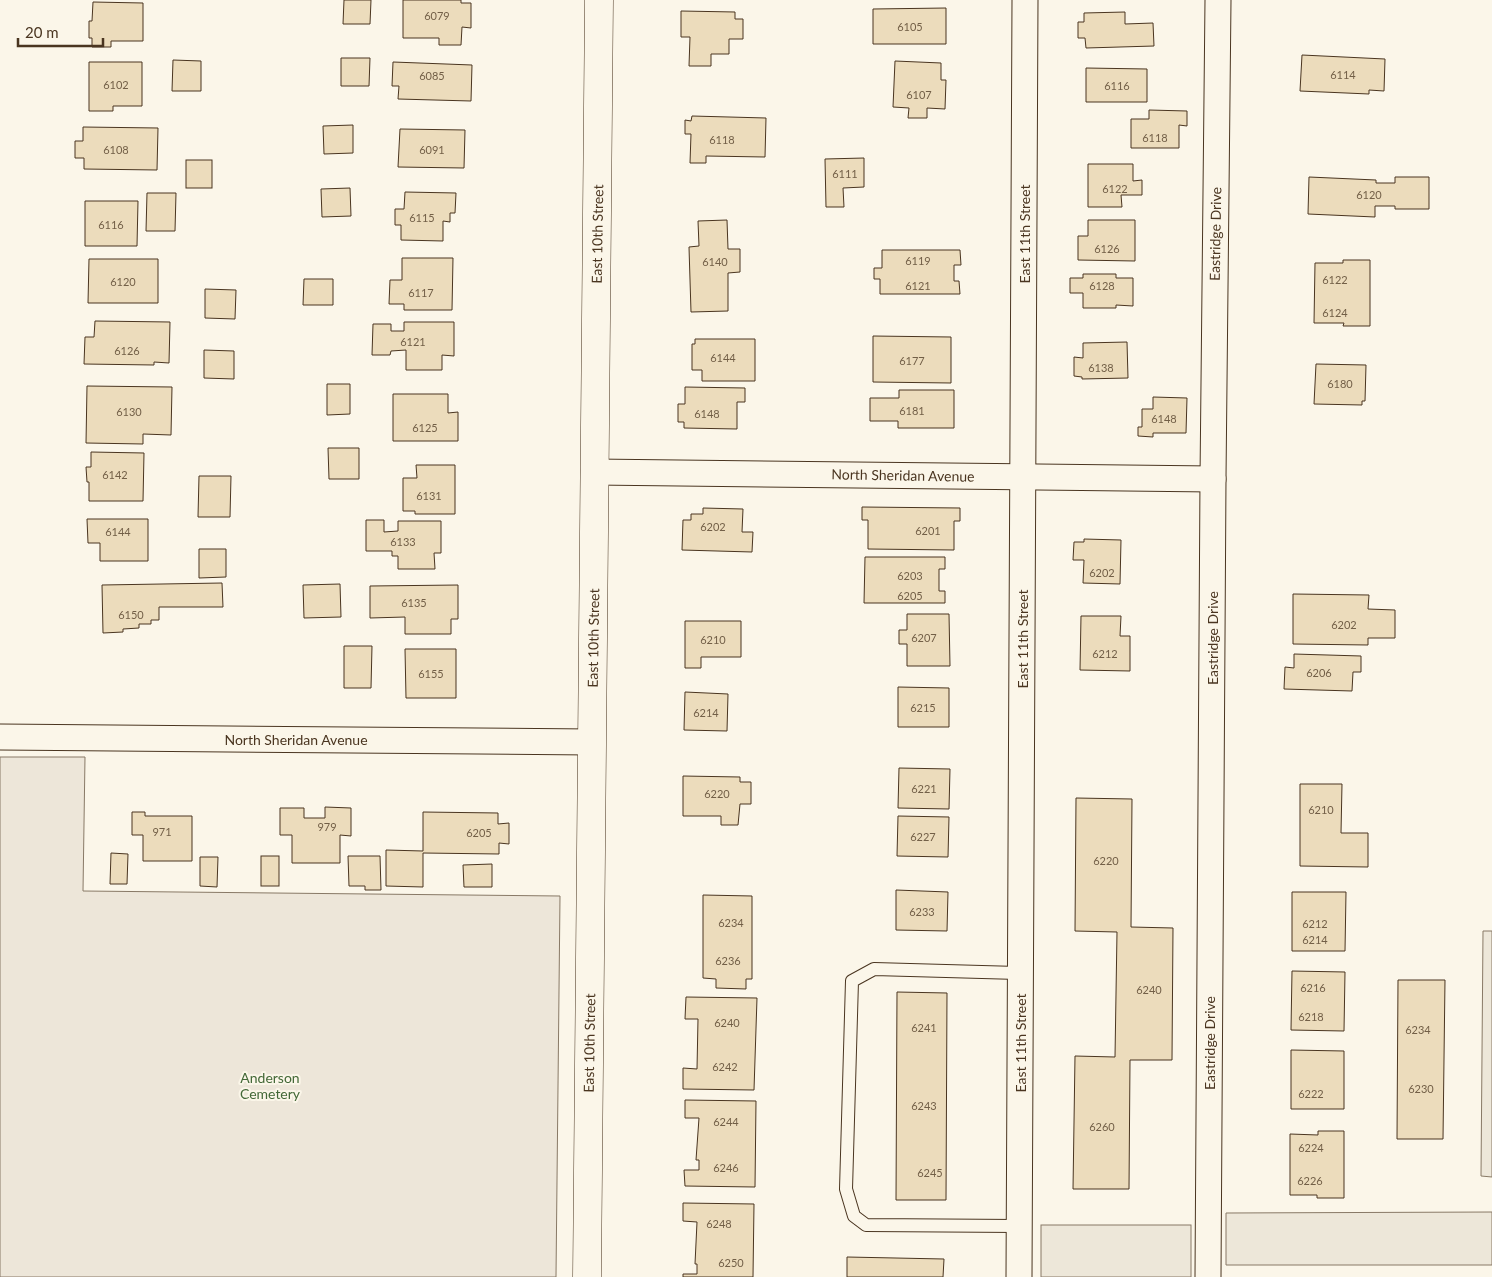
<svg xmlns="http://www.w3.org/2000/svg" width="1492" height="1277" viewBox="0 0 1492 1277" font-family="Lato,sans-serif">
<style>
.green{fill:#ede6d9;stroke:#887966}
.parking{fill:#ede7d9;stroke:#887966}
.building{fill:#ecdcbc;stroke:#4a3520}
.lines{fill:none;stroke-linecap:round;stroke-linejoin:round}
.service-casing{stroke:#4a3520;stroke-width:14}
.minor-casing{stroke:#4a3520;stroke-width:27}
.secondary-casing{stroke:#4a3520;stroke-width:29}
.service{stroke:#fbf6e9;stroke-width:12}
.minor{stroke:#fbf6e9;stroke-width:25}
.secondary{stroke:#fbf6e9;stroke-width:28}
.labels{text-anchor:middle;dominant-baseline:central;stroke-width:4;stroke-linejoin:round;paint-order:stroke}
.number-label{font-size:11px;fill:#725f47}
.street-label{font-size:14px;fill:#4a3520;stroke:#fbf6e9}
.park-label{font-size:14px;fill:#436837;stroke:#fbf6e9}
</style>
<rect width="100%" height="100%" fill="#fbf6e9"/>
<!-- green -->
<path class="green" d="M0,757h85l-2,134 477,5 -4,381h-556z"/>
<!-- parking -->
<g class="parking">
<path d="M1483,931h9v246l-11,-1z"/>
<path d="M1492,1212v53h-266v-52z"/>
<rect x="1041" y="1225" width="150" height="52"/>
</g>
<!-- building -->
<g class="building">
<path d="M344,0h27l-1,24h-27z"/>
<path d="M403,0h58v3h10v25l-9,-1 -1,18h-22v-7h-36z"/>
<path d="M93,2l50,1v38h-32v6h-19v-9h-3v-17h3z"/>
<path d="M946,8v36h-73v-35z"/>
<path d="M681,11l54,1v7h8v20h-14v15h-18v12h-22l1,-29h-9z"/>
<path d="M1125,12v12l28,-1 1,23 -68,2 -1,-10h-7v-16h6v-9z"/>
<path d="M1302,55l83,4 -1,32 -15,-1v4l-69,-3z"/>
<path d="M341,58h29l-1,28h-28z"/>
<path d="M173,60l28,1v30h-29z"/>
<path d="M895,61l46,2v17h5l-1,29 -18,-1v10h-19l1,-10 -16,-1z"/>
<path d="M89,62h53v44h-29v5h-24z"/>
<path d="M393,62l79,3 -1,36 -73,-2 1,-13h-7z"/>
<path d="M1086,68l61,1v33h-61z"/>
<path d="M1149,110l38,1v15l-8,-1v23h-48v-29h18z"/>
<path d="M692,116l74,2 -1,39 -59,-1v7h-16l1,-29h-6v-14l6,1z"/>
<path d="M353,125v28l-29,1 -1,-28z"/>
<path d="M83,127l75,1 -1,42 -73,-1v-11h-9v-17h8z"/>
<path d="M400,129l65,1 -1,38 -66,-1z"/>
<path d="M864,158v29l-21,1 1,19h-18l-1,-48z"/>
<rect x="186" y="160" width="26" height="28"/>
<path d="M1088,164h45v17l9,-1v15h-21l1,12h-34z"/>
<path d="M1309,177l67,3v3h19v-6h34v32h-34v-3h-20v11l-67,-3z"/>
<path d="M350,188l1,28 -29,1 -1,-28z"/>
<path d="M405,192l51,1 -1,20h-5v9l-7,-1v20l-42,-1v-15h-6v-16h9z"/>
<path d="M147,193h29l-1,38h-29z"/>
<path d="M85,201h53l-1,45h-52z"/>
<path d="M727,220l1,29h12v23l-12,1v38l-37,1 -2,-65 10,-1 -1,-25z"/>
<path d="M1088,220h47v41l-57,-1v-24h10z"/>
<path d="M882,250h78l1,15h-7v16h5l1,13h-80v-15h-6v-11h8z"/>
<path d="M402,258h51l-1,52h-48v-6h-15l1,-24h12z"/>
<path d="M89,259h69v44h-70z"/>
<path d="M1343,260h27v66h-27l1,-3h-30l1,-60h28z"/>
<path d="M1083,274h33v4h17v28l-17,-1v3h-33v-15h-13v-15h13z"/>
<path d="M304,279h29v26h-30z"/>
<path d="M205,289l31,1 -1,29 -30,-1z"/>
<path d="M95,321l75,1 -1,41 -15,-1v3l-70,-1 1,-27h9z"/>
<path d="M404,322h50v34l-12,-1v15h-36v-20l-15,1 -1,4h-18l1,-31h18v7h13z"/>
<path d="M873,336l78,1v46l-78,-1z"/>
<path d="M695,339h60v42h-53v-11h-10v-26h3z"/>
<path d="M1127,342l1,36 -46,1v-2l-8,-1v-19l9,1v-15z"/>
<path d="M204,350l30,1v28l-30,-1z"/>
<path d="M1316,364l50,1 -1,36h-3v4l-48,-1z"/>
<path d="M327,384h23v30l-23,1z"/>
<path d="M87,386l85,1 -1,48 -28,-1v10l-57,-1z"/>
<path d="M685,387l60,1v14h-8v27l-53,-1v-6h-6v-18h7z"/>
<path d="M899,390h55v38h-56v-7h-28v-23h29z"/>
<path d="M393,394h55v19l10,-1v29h-65z"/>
<path d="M1153,397l34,1 -1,35h-33v4l-15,-1v-9h4v-18h11z"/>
<path d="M328,448h31v31h-30z"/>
<path d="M91,452l53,1 -1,48h-54v-19h-2l-1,-15h5z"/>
<path d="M416,465h39v49h-40v-3h-12v-33h14z"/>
<path d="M199,476h32l-1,41h-32z"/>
<path d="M862,507l98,1v13h-6v29l-86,-1v-29h-6z"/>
<path d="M703,508l40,1 -1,23h11l-1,20 -70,-2 1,-30h8v-6h12z"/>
<path d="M87,519h61v42h-48v-18h-12z"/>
<path d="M366,520h18v12l14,-1v-10h43v32h-7l1,16h-37v-13h-6v-5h-26z"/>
<path d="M1084,539l37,1 -1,44 -37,-1 1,-23h-11l1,-18h10z"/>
<path d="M199,549h27v28l-27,1z"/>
<path d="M865,557h80v12h-6v22h6v12h-81z"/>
<path d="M222,583l1,24h-64v13h-8v4h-12v4l-16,1v3l-20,1 -1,-48z"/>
<path d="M340,584l1,33 -37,1 -1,-33z"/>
<path d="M458,585v34h-7v15h-46v-17l-35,1v-32z"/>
<path d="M1293,594l76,1 -1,14 27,1v28h-27v7l-75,-1z"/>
<path d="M907,614h42l1,52h-43v-22h-8v-14h8z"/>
<path d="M1081,616h40l-1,20h10v35l-50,-1z"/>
<path d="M685,621h56v36h-40v11h-16z"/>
<path d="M344,646h28l-1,42h-27z"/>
<path d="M405,649h51v49h-50z"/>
<path d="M1294,654l67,2v16h-8l-1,19 -68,-2 1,-22 9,1z"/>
<path d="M898,687l51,1v39h-51z"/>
<path d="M685,692l43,2 -1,37 -43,-1z"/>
<path d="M899,768l51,1 -1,40 -51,-1z"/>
<path d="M683,776l57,1v5h11v22h-11l-2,21h-17v-9h-38z"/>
<path d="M1300,784h42l-1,49h27v34l-68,-1z"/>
<path d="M1076,798l56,1 -1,128 42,1 -1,132h-42l-1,129h-56l2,-133 40,1 2,-125 -42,-1z"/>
<path d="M325,807l26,1v28l-11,-1v28h-48v-28h-12v-27h24v10h21z"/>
<path d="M132,812h13v4h47v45h-49v-26h-11z"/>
<path d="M423,812l75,1v11l11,-1v21l-10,-1v11l-76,-1v34l-37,-1v-36l37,1z"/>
<path d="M898,816l51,1 -1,40 -51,-1z"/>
<path d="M111,853l17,1 -1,30h-17z"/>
<rect x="261" y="856" width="18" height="30"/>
<path d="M348,856h32l1,34h-16v-4h-16z"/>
<path d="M200,857h18l-1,30 -17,-1z"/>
<path d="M492,864v23h-28l-1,-22z"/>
<path d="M896,890l52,2 -1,39 -51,-1z"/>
<path d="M1292,892h54l-1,59h-53z"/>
<path d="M703,895l49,1v83h-6v10l-30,-1v-9l-13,-1z"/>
<path d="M1292,971l53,1 -1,59 -53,-1z"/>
<path d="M1398,980h47l-2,159h-46z"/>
<path d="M897,992l50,1 -1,207h-50z"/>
<path d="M686,997l71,1 -3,92 -71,-1v-21l14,1 1,-50h-13z"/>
<path d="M1291,1050l53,1v58h-53z"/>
<path d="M685,1100l71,1 -1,86 -70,-1 -1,-16h15v-10h-3l3,-42h-14z"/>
<path d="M1318,1131h26v67h-27v-3h-27v-61l28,1z"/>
<path d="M683,1203l71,1 -1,73h-70v-3h14v-10h-2l2,-42 -14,-1z"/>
<path d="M847,1257l97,2 -1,18h-96z"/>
</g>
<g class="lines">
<defs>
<path id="service" d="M1019,1226l-153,-1 -12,-9 -8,-27 6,-208 22,-12 146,4"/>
<g id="minor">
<path d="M594,472l619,7"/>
<path d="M0,737l592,5"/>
<path d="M1019,1277l6,-1277"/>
<path d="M1208,1277l5,-798 5,-479"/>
</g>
<path id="secondary" d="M587,1277l12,-1277"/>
</defs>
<!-- service casing -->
<use href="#service" class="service-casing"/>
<!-- minor casing -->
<use href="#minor" class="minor-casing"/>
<!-- secondary casing -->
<use href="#secondary" class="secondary-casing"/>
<!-- service -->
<use href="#service" class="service"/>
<!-- minor -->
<use href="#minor" class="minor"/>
<!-- secondary -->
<use href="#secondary" class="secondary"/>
</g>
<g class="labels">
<!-- number labels -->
<g class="number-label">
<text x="437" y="15">6079</text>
<text x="910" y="26">6105</text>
<text x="1343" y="74">6114</text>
<text x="432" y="75">6085</text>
<text x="116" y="84">6102</text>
<text x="1117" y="85">6116</text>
<text x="919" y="94">6107</text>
<text x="1155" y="137">6118</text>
<text x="722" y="139">6118</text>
<text x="116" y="149">6108</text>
<text x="432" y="149">6091</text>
<text x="845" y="173">6111</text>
<text x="1115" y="188">6122</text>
<text x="1369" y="194">6120</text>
<text x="422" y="217">6115</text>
<text x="111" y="224">6116</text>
<text x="1107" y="248">6126</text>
<text x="918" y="260">6119</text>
<text x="715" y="261">6140</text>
<text x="1335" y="279">6122</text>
<text x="123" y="281">6120</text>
<text x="918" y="285">6121</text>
<text x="1102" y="285">6128</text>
<text x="421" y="292">6117</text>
<text x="1335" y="312">6124</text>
<text x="413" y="341">6121</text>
<text x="127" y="350">6126</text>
<text x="723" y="357">6144</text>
<text x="912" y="360">6177</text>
<text x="1101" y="367">6138</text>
<text x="1340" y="383">6180</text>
<text x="912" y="410">6181</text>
<text x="129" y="411">6130</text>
<text x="707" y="413">6148</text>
<text x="1164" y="418">6148</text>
<text x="425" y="427">6125</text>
<text x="115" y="474">6142</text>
<text x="429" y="495">6131</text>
<text x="713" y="526">6202</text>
<text x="928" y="530">6201</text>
<text x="118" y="531">6144</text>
<text x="403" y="541">6133</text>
<text x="1102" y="572">6202</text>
<text x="910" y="575">6203</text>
<text x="910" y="595">6205</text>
<text x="414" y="602">6135</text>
<text x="131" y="614">6150</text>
<text x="1344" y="624">6202</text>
<text x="924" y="637">6207</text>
<text x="713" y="639">6210</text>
<text x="1105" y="653">6212</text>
<text x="1319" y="672">6206</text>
<text x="431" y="673">6155</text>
<text x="923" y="707">6215</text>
<text x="706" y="712">6214</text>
<text x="924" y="788">6221</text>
<text x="717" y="793">6220</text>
<text x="1321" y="809">6210</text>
<text x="327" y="826">979</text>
<text x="162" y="831">971</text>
<text x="479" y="832">6205</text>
<text x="923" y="836">6227</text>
<text x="1106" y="860">6220</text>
<text x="922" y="911">6233</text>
<text x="731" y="922">6234</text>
<text x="1315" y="923">6212</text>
<text x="1315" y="939">6214</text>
<text x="728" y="960">6236</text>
<text x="1313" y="987">6216</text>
<text x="1149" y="989">6240</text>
<text x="1311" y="1016">6218</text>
<text x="727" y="1022">6240</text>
<text x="924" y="1027">6241</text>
<text x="1418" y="1029">6234</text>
<text x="725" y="1066">6242</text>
<text x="1421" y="1088">6230</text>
<text x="1311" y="1093">6222</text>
<text x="924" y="1105">6243</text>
<text x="726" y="1121">6244</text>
<text x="1102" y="1126">6260</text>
<text x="1311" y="1147">6224</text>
<text x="726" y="1167">6246</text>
<text x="930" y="1172">6245</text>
<text x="1310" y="1180">6226</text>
<text x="719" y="1223">6248</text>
<text x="731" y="1262">6250</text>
</g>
<!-- street labels -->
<g class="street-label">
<text transform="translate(597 234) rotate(-89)">East 10th Street</text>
<text transform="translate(1024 234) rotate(-90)">East 11th Street</text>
<text transform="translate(1215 234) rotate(-89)">Eastridge Drive</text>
<text transform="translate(903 475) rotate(1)">North Sheridan Avenue</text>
<text transform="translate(593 638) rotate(-89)">East 10th Street</text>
<text transform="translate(1212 638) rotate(-90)">Eastridge Drive</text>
<text transform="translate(1022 639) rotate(-90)">East 11th Street</text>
<text x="296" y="739">North Sheridan Avenue</text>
<text transform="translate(589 1043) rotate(-89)">East 10th Street</text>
<text transform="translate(1020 1043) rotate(-90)">East 11th Street</text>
<text transform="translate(1209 1043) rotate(-90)">Eastridge Drive</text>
</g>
<!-- park labels -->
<g class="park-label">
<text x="270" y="1077">Anderson<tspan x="270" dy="16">Cemetery</tspan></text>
</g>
</g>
<!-- scale -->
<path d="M18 38v8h85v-8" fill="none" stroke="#4a3520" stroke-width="2.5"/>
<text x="25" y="38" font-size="15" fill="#4a3520" stroke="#fbf6e9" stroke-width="4" paint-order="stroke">20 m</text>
</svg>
